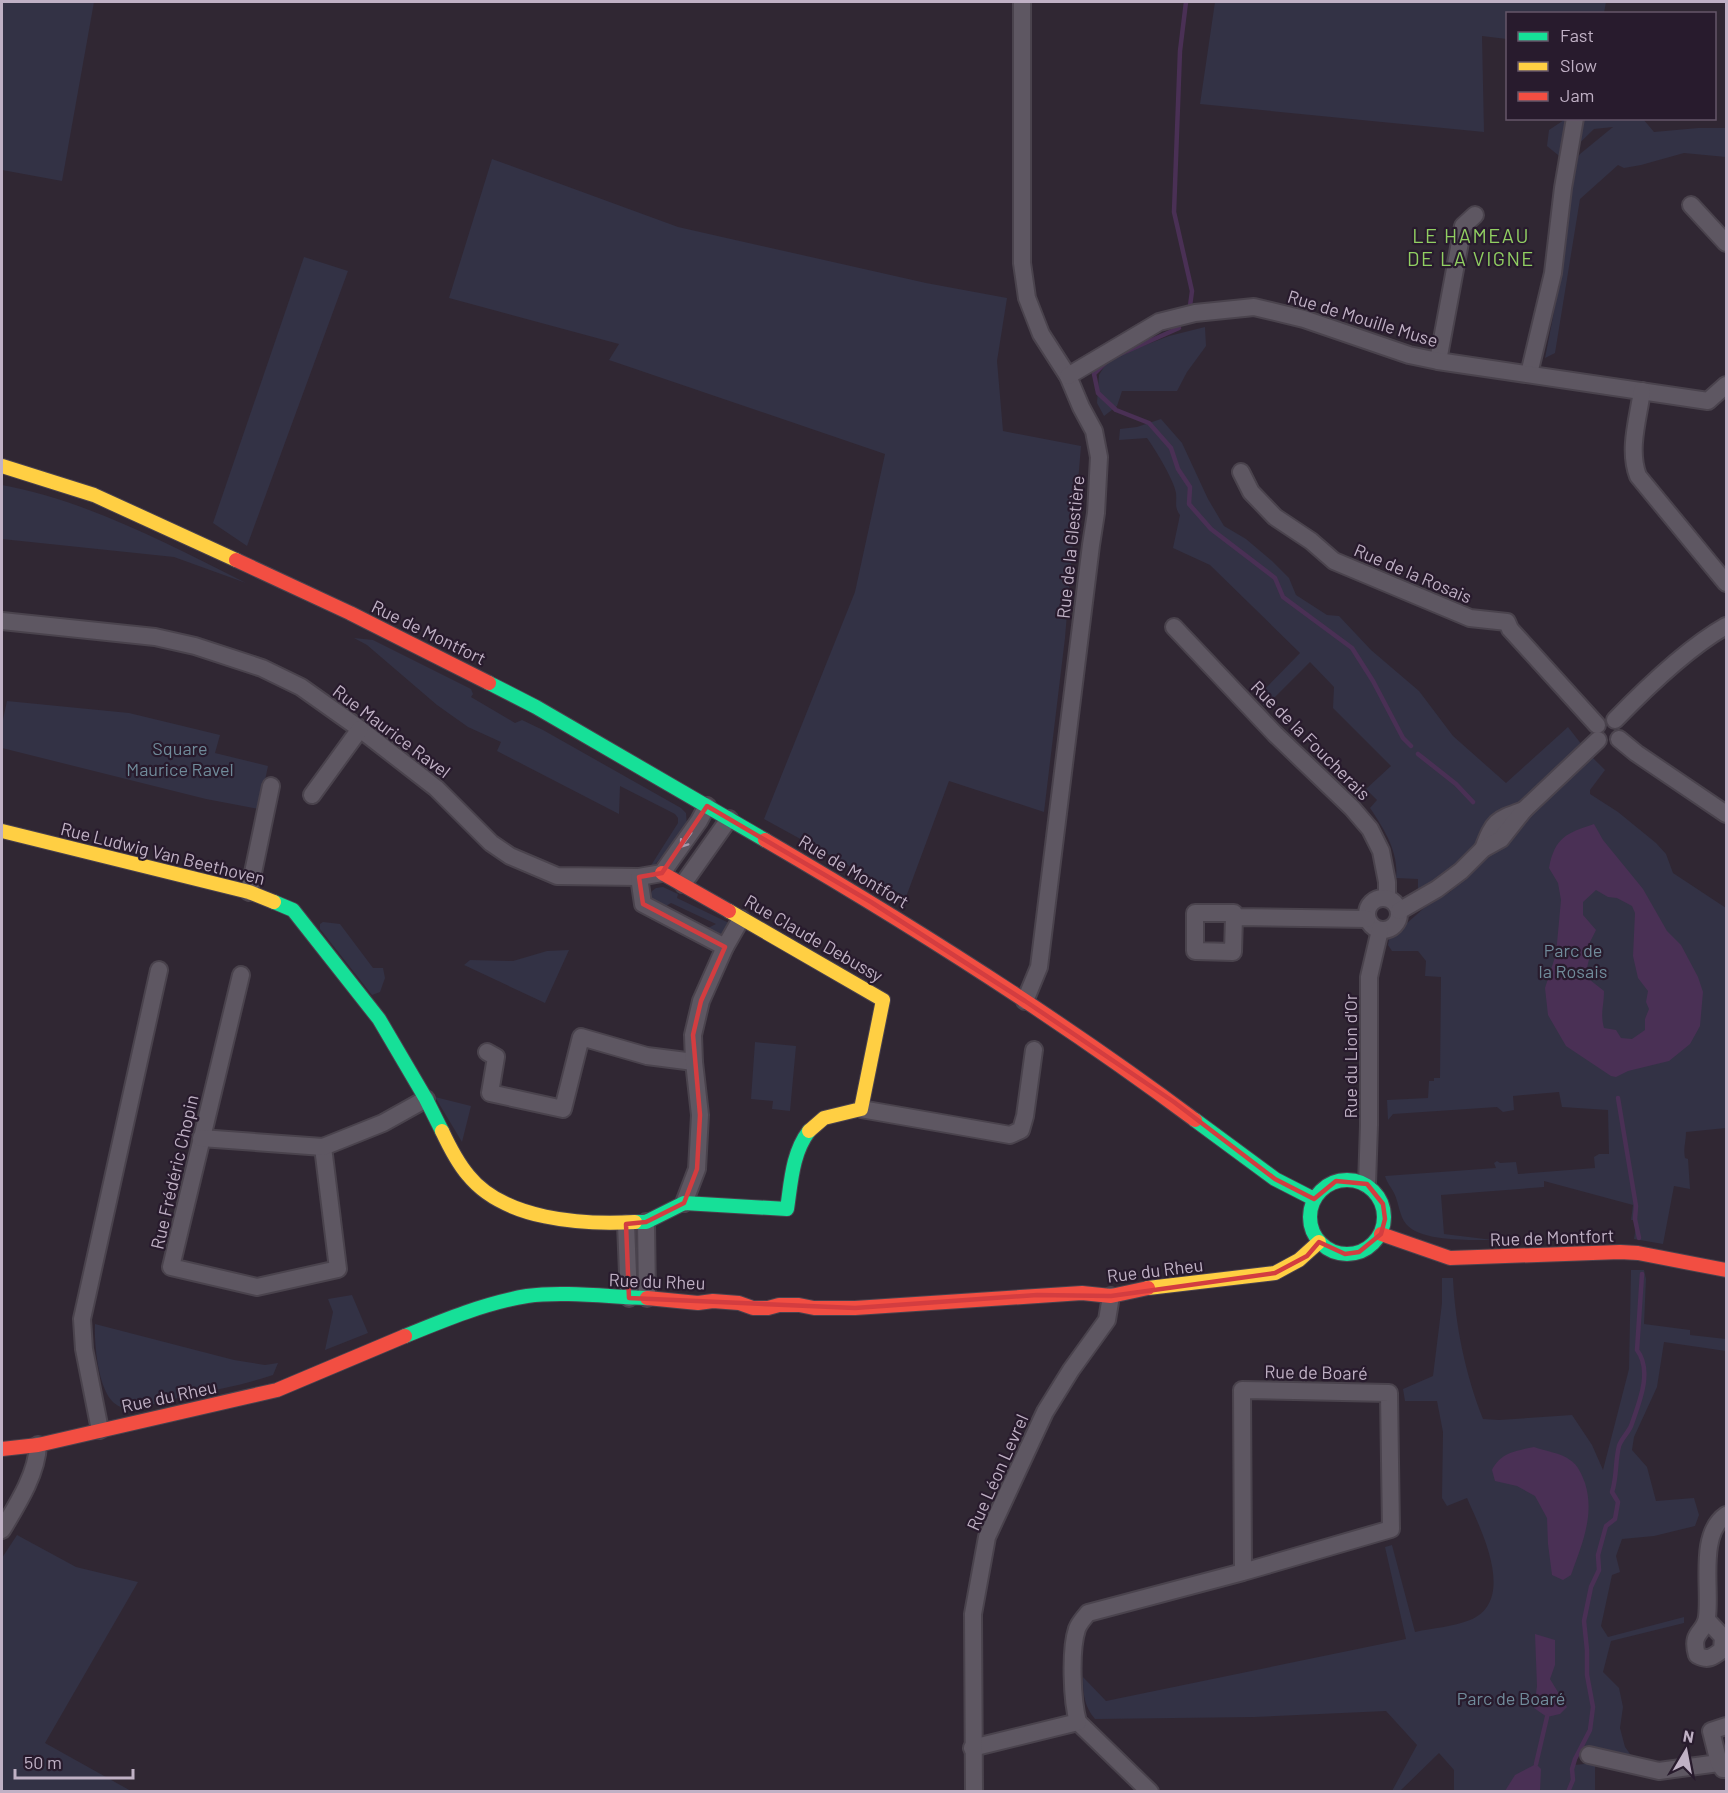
<svg xmlns="http://www.w3.org/2000/svg" width="1728" height="1793" viewBox="0 0 1728 1793" font-family="Barlow,sans-serif">
<style>
.green{fill:#333245}
.water{fill:#4a3055;fill-rule:evenodd}
.lines{fill:none;stroke-linecap:round;stroke-linejoin:round}
.stream{stroke:#4a3055;stroke-width:4.5}
.street-casing{stroke:#4a434d;stroke-width:20}
.fast-casing{stroke:#4a424d;stroke-width:16}
.slow-casing{stroke:#4a424d;stroke-width:16}
.jam-casing{stroke:#4a424d;stroke-width:16}
.street{stroke:#5e5762;stroke-width:16}
.fast{stroke:#16e098;stroke-width:14}
.slow{stroke:#ffcf43;stroke-width:14}
.jam{stroke:#f24e42;stroke-width:14}
.oneway{stroke:#a89aac}
.marked{fill:none;stroke:#d33d40;stroke-width:4.5;stroke-linejoin:round}
.labels{text-anchor:middle;dominant-baseline:central;stroke-width:4.5;stroke-linejoin:round;paint-order:stroke}
.street-label{font-size:18px;fill:#c0b1c5;stroke:#281b2d}
.park-label{font-size:18px;fill:#708b9a;stroke:#281b2d}
.neighbourhood-label{font-size:20px;letter-spacing:1.5px;fill:#91cf62;stroke:#281b2d}
</style>
<rect width="100%" height="100%" fill="#302733"/>
<!-- green -->
<g class="green">
<path d="M2,2h92l-32,179 -60,-11z"/>
<path d="M1215,2h391l-2,11 -96,1 -1,25 -25,-3 2,96 -284,-28z"/>
<path d="M1567,118l76,1 11,13 44,-4h28v29l-42,-4 -43,12 -17,3 -6,-3 -38,34 -25,154 -10,5 13,-67 13,-124 9,-13 33,-27 -19,2 -31,30 -16,-13 2,-16z"/>
<path d="M492,159l186,68 248,56 81,15 -10,63 6,70 78,15 -16,192 -21,174 -95,-31 -43,116 -142,-78 91,-227 30,-138 -276,-94 10,-16 -170,-46z"/>
<path d="M304,257l44,14 -101,275 -34,-23z"/>
<path d="M1205,327l1,19 -19,26 -10,19h-55l-5,15 -13,10 -7,-13 2,-28 10,-16 60,-23z"/>
<path d="M1161,419l21,24 26,56 16,27 22,13 26,22 17,17 7,17 31,20 12,1 32,34 48,41 34,45 53,47 62,-56 14,18 -115,109 -37,32 -12,6v-13l-22,-1c3,-26 -12,-49 -26,-70l7,-8 -11,-11 25,-23 -58,-58 1,-21 -24,-25 -45,45 -8,-10 43,-44 -90,-88 -37,-17 7,-33c-6,-8 -3,-13 -4,-22 -2,-13 -21,-44 -29,-55l-28,2 1,-11 17,-2z"/>
<path d="M2,485c86,16 166,59 244,98l-72,-26 -172,-18z"/>
<path d="M354,638l19,2 98,49 2,5 -2,3 44,26 7,-3 21,10 138,78 5,5 1,13 -33,40 -4,1 28,-44v-5l-3,-4 -55,-28 -1,28 -122,-63 4,-9 -33,-15 -31,-22 -70,-60z"/>
<path d="M7,701l122,12 91,22 -5,18 53,13 -9,43 -53,-10 -204,-51v-24z"/>
<path d="M1592,757l13,13 -15,20v4l28,18 38,31 10,11 7,19 53,35v220l-40,4c0,10 -3,16 -1,26l3,1 2,30 -16,-3 -11,58 -29,-5 3,-19h-6l2,-15 -89,-24v6l-103,8 3,39 49,6c-22,0 -72,2 -87,-16 -7,-9 -7,-21 -12,-31 -3,-6 -7,-10 -9,-17l111,-8 -2,-5 3,-2 3,2 16,-1 2,12 77,-6 -1,-11 5,-3h10l-1,-44 -46,-3 -3,-15 -46,4 1,14 -11,2 -6,-5 -104,7 -5,6 -1,-20 41,-2 1,-17h5v-3h6l1,-101 -16,-1 1,-15 -8,-10h-26l-4,-6 1,-6 35,-31 26,-16z"/>
<path d="M663,887l15,7 -1,4 52,25 -4,10 -7,2 -12,-6 10,-5 -45,-21 -10,6 -12,-8 3,-10 4,-3z"/>
<path d="M323,922l17,2 33,44h10l2,10 -5,14 -8,3 -52,-66v-5z"/>
<path d="M569,950l-24,53 -81,-38 6,-5 43,1 34,-10z"/>
<path d="M755,1042l41,4 -6,65 -18,-2 1,-8 -22,-2z"/>
<path d="M435,1097l36,9 -9,36z"/>
<path d="M1631,1270h13l2,9 -2,45 46,6v5l36,4v12l-62,-9 -7,45 -23,50 -2,13 15,17 9,34 38,-3 5,17 -4,11 -41,10 -32,3 -6,17 4,16 -8,3 -11,51 7,11 76,-20v6l-73,18 -8,31 16,16 4,19 -3,21 5,19 11,15 -50,-13 -9,7 -3,9 21,-2v28h-141v-21l-15,-17 -39,38h-8l25,-46 -31,-34 -132,6 -159,2c-11,-13 -12,-25 -12,-42l23,24 300,-62 -21,-92 7,-2 23,87c17,-4 38,-5 55,-12 48,-20 10,-92 -3,-122l-20,8 -5,-8 1,-66 -6,-31h-32l-2,-12 30,-13 9,-73v-25h11c2,47 13,98 30,141l16,1 73,-5 20,30 11,25 26,-101z"/>
<path d="M352,1295l16,38 -43,17 8,-38 -5,-13z"/>
<path d="M95,1324l139,36 31,5 13,-2 -5,12c-47,16 -96,20 -142,36 -6,-2 -12,-4 -17,-8 -16,-14 -20,-59 -19,-79z"/>
<path d="M17,1535l59,32 62,15 -93,161 86,48h-129v-233z"/>
</g>
<!-- water -->
<g class="water">
<path d="M1594,824l9,16 40,49 24,42 14,14 17,32 5,15 -3,34 -10,18 -21,17 -41,10 -12,6 -5,-1 -45,-30 -18,-31 -3,-27 11,-34 5,-54 -3,-17 -9,-15c6,-31 18,-35 45,-44zM1596,890l12,7 9,1 15,8 3,7 -2,43 5,22 10,13 -2,11 3,7 -4,10v11l-13,9 -11,-1 -5,-8 -12,-2c-4,-15 0,-22 0,-37l-14,-11 -3,-12 3,-13v-13l6,-12 -13,-15v-13z"/>
<path d="M1534,1447c11,4 27,6 36,13 8,5 12,15 15,23 10,32 -3,61 -14,92l-8,5 -11,-5 -4,-31 -1,-26 -12,-22 -18,-10 -22,-5 -3,-11c9,-18 24,-19 42,-23z"/>
<path d="M1535,1634l20,6v25l-5,14 17,28 -7,7 -13,3 -13,-9 3,-22z"/>
<path d="M1536,1764l5,5 -1,22h-35l10,-16z"/>
</g>
<g class="lines">
<!-- stream -->
<g class="stream">
<path d="M1186,2l-6,49 -6,161 18,79 -2,15"/>
<path d="M1118,355l61,-27"/>
<path d="M1108,360l-14,14 4,19 18,17 33,13 22,25 7,21 12,18 -1,17 22,25 64,49 8,19 69,51 21,33 30,57 8,8"/>
<path d="M1418,754l38,30 17,18"/>
<path d="M1618,1098l18,108 -1,13 4,19"/>
<path d="M1536,1764l11,-47"/>
<path d="M1568,1792l5,-12 -1,-11 3,-10 15,-29 3,-23 -6,-32v-25l-3,-29 7,-34 8,-17 -1,-15 8,-29 9,-7 3,-17 -6,-10c5,-15 3,-30 7,-46 2,-7 9,-13 12,-20 8,-23 22,-55 6,-76l5,-76"/>
</g>
<defs>
<g id="street">
<path d="M1022,2v261l5,35 14,36 27,42 13,31 13,24 5,26 -3,56 -5,32 -52,422 -14,34"/>
<path d="M1691,205l35,38"/>
<path d="M1438,361l25,-135 12,-11"/>
<path d="M1529,374l24,-101 10,-85 12,-70"/>
<path d="M1068,376l91,-54 36,-9 59,-6 50,12 105,36 29,6 270,40 18,-16"/>
<path d="M1642,391c-4,28 -14,59 -4,85l88,107"/>
<path d="M1241,472l10,20 24,25 36,24 23,20 136,57 37,4 3,7 87,96"/>
<path d="M2,621l153,16 40,9 67,22 39,19 59,42 76,59 55,55 19,13 47,20 82,1 23,-4 37,-52 8,-15"/>
<path d="M1174,627l101,107 77,74 18,21 11,22 6,31v16"/>
<path d="M1615,720c31,-32 72,-72 111,-94"/>
<path d="M1619,739l17,14 90,61"/>
<path d="M312,795l48,-66"/>
<path d="M1483,849c11,-29 13,-29 41,-39"/>
<path d="M639,877l4,27 82,43"/>
<path d="M683,884l46,-65"/>
<path d="M249,892l22,-106"/>
<circle cx="1383" cy="914" r="16"/>
<path d="M1399,911l38,-22 24,-18 22,-22 18,-10 23,-29 74,-70"/>
<path d="M1234,917l-1,35 -38,-1v-38h39v4l133,2"/>
<path d="M241,975l-70,292 86,20 81,-18 -15,-122"/>
<path d="M487,1052l9,5 -6,36 73,16 18,-72 66,19 47,6"/>
<path d="M861,1109l149,26 11,-5 4,-14 9,-66"/>
<path d="M201,1138l122,9 60,-24 43,-24"/>
<path d="M1367,1184l2,-59v-148l11,-47"/>
<path d="M684,1203l13,-34 3,-54 -6,-53 -1,-27 8,-34 24,-54 16,-28"/>
<path d="M646,1222l1,76"/>
<path d="M626,1224l3,74"/>
<path d="M100,1430l-16,-81 -2,-30 77,-349"/>
<path d="M2,1530c15,-25 35,-56 36,-85"/>
<path d="M1707,1620l16,17 -1,13c-9,7 -14,11 -25,5 -7,-24 8,-21 10,-38 4,-29 -9,-83 19,-102"/>
<path d="M1078,1722l72,70"/>
<path d="M972,1748l106,-26c-6,-21 -8,-72 -1,-93 2,-6 7,-11 11,-16l155,-41 148,-43 -2,-136 -147,-3 1,182"/>
<path d="M1589,1755l70,16 60,-8"/>
<path d="M1725,1769h-2l-4,-6 -8,-32 15,-5"/>
<path d="M974,1792l-1,-178 14,-77 58,-125 26,-42 36,-50 4,-24"/>
</g>
<g id="fast">
<path d="M489,683l47,24 229,133"/>
<path d="M274,902l19,8 86,109 47,80 16,32"/>
<path d="M1195,1120l80,59 39,20"/>
<circle cx="1347" cy="1217" r="37"/>
<path d="M635,1222h11l38,-19 103,6c4,-26 5,-56 22,-78"/>
<path d="M405,1336c39,-16 80,-33 122,-40 36,-5 84,1 120,2"/>
</g>
<g id="slow">
<path d="M2,466l92,29 142,65"/>
<path d="M2,831l247,61 25,10"/>
<path d="M729,911l154,89 -22,109 -37,9 -15,13"/>
<path d="M442,1131c7,15 15,31 26,44 36,45 114,50 167,47"/>
<path d="M1148,1288l127,-15 24,-13 20,-18"/>
</g>
<g id="jam">
<path d="M236,560l114,53 139,70"/>
<path d="M765,840c148,86 293,178 430,280"/>
<path d="M662,873l67,38"/>
<path d="M1381,1234l69,24 170,-6 18,1 88,17"/>
<path d="M647,1298l51,5 15,-2 26,2 14,5h15l11,-3h20l15,3h41l227,-15 29,3 37,-8"/>
<path d="M2,1449l36,-4 239,-55 128,-54"/>
</g>
</defs>
<!-- street casing -->
<use href="#street" class="street-casing"/>
<!-- fast casing -->
<use href="#fast" class="fast-casing"/>
<!-- slow casing -->
<use href="#slow" class="slow-casing"/>
<!-- jam casing -->
<use href="#jam" class="jam-casing"/>
<!-- street -->
<use href="#street" class="street"/>
<!-- fast -->
<use href="#fast" class="fast"/>
<!-- slow -->
<use href="#slow" class="slow"/>
<!-- jam -->
<use href="#jam" class="jam"/>
</g>
<!-- one-way arrows -->
<defs><path id="oneway-shaft" d="M-6 0H5M1.5-3L5.5 0L1.5 3" fill="none" stroke-width="1.6" stroke-linecap="round" stroke-linejoin="round" transform="scale(1.5)"/></defs>
<use class="oneway" href="#oneway-shaft" transform="translate(686 840) rotate(126)"/>
<!-- marked area -->
<path class="marked" d="M707,806l164,96 154,99 149,101 101,77 39,20 22,-18 31,3 16,20 2,15 -4,15 -22,18 -14,2 -26,-12 -12,14 -32,17 -164,23 -74,-1 -182,13 -226,-10 -3,-74 20,-2 38,-19 13,-34 3,-54 -7,-80 8,-34 24,-54 -82,-43 -4,-27 23,-4z"/>
<g class="labels">
<!-- street labels -->
<g class="street-label">
<text transform="translate(1363 318) rotate(17)">Rue de Mouille Muse</text>
<text transform="translate(1070 547) rotate(-84)">Rue de la Glestière</text>
<text transform="translate(1413 573) rotate(23)">Rue de la Rosais</text>
<text transform="translate(429 632) rotate(26)">Rue de Montfort</text>
<text transform="translate(392 731) rotate(37)">Rue Maurice Ravel</text>
<text transform="translate(1311 740) rotate(45)">Rue de la Foucherais</text>
<text transform="translate(163 853) rotate(14)">Rue Ludwig Van Beethoven</text>
<text transform="translate(854 871) rotate(31)">Rue de Montfort</text>
<text transform="translate(814 938) rotate(30)">Rue Claude Debussy</text>
<text transform="translate(1350 1056) rotate(-90)">Rue du Lion d'Or</text>
<text transform="translate(174 1172) rotate(-77)">Rue Frédéric Chopin</text>
<text transform="translate(1552 1237) rotate(-2)">Rue de Montfort</text>
<text transform="translate(1155 1270) rotate(-7)">Rue du Rheu</text>
<text transform="translate(657 1281) rotate(2)">Rue du Rheu</text>
<text transform="translate(1316 1372) rotate(1)">Rue de Boaré</text>
<text transform="translate(169 1396) rotate(-12)">Rue du Rheu</text>
<text transform="translate(997 1472) rotate(-66)">Rue Léon Levrel</text>
</g>
<!-- park labels -->
<g class="park-label">
<text x="180" y="748">Square<tspan x="180" dy="21">Maurice Ravel</tspan></text>
<text x="1573" y="950">Parc de<tspan x="1573" dy="21">la Rosais</tspan></text>
<text x="1511" y="1698">Parc de Boaré</text>
</g>
<!-- neighbourhood labels -->
<g class="neighbourhood-label">
<text x="1471" y="235">LE HAMEAU<tspan x="1471" dy="23">DE LA VIGNE</tspan></text>
</g>
</g>
<!-- border -->
<rect width="1728" height="1793" fill="none" stroke="#c0b1c5" stroke-width="6"/>
<!-- legend -->
<rect x="1506" y="12" width="210" height="108" fill="#281b2d" stroke="#65576a" stroke-width="1.5"/>
<rect x="1518" y="32" width="30" height="9" fill="#16e098" stroke="#65576a" stroke-width="1.5"/>
<text x="1560" y="42" font-size="18" fill="#c0b1c5">Fast</text>
<rect x="1518" y="62" width="30" height="9" fill="#ffcf43" stroke="#65576a" stroke-width="1.5"/>
<text x="1560" y="72" font-size="18" fill="#c0b1c5">Slow</text>
<rect x="1518" y="92" width="30" height="9" fill="#f24e42" stroke="#65576a" stroke-width="1.5"/>
<text x="1560" y="102" font-size="18" fill="#c0b1c5">Jam</text>
<!-- north arrow -->
<g transform="translate(1686 1751) rotate(10)" stroke="#281b2d" stroke-width="4.5" paint-order="stroke">
<path d="M0-4.5L10 22L0 15L-10 22Z" fill="#c0b1c5"/>
<text y="-9" font-size="16" font-weight="bold" text-anchor="middle" fill="#c0b1c5">N</text>
</g>
<!-- scale -->
<path d="M15 1769v9h118v-9" fill="none" stroke="#c0b1c5" stroke-width="3"/>
<text x="24" y="1769" font-size="18" fill="#c0b1c5" stroke="#281b2d" stroke-width="4.5" paint-order="stroke">50 m</text>
</svg>
